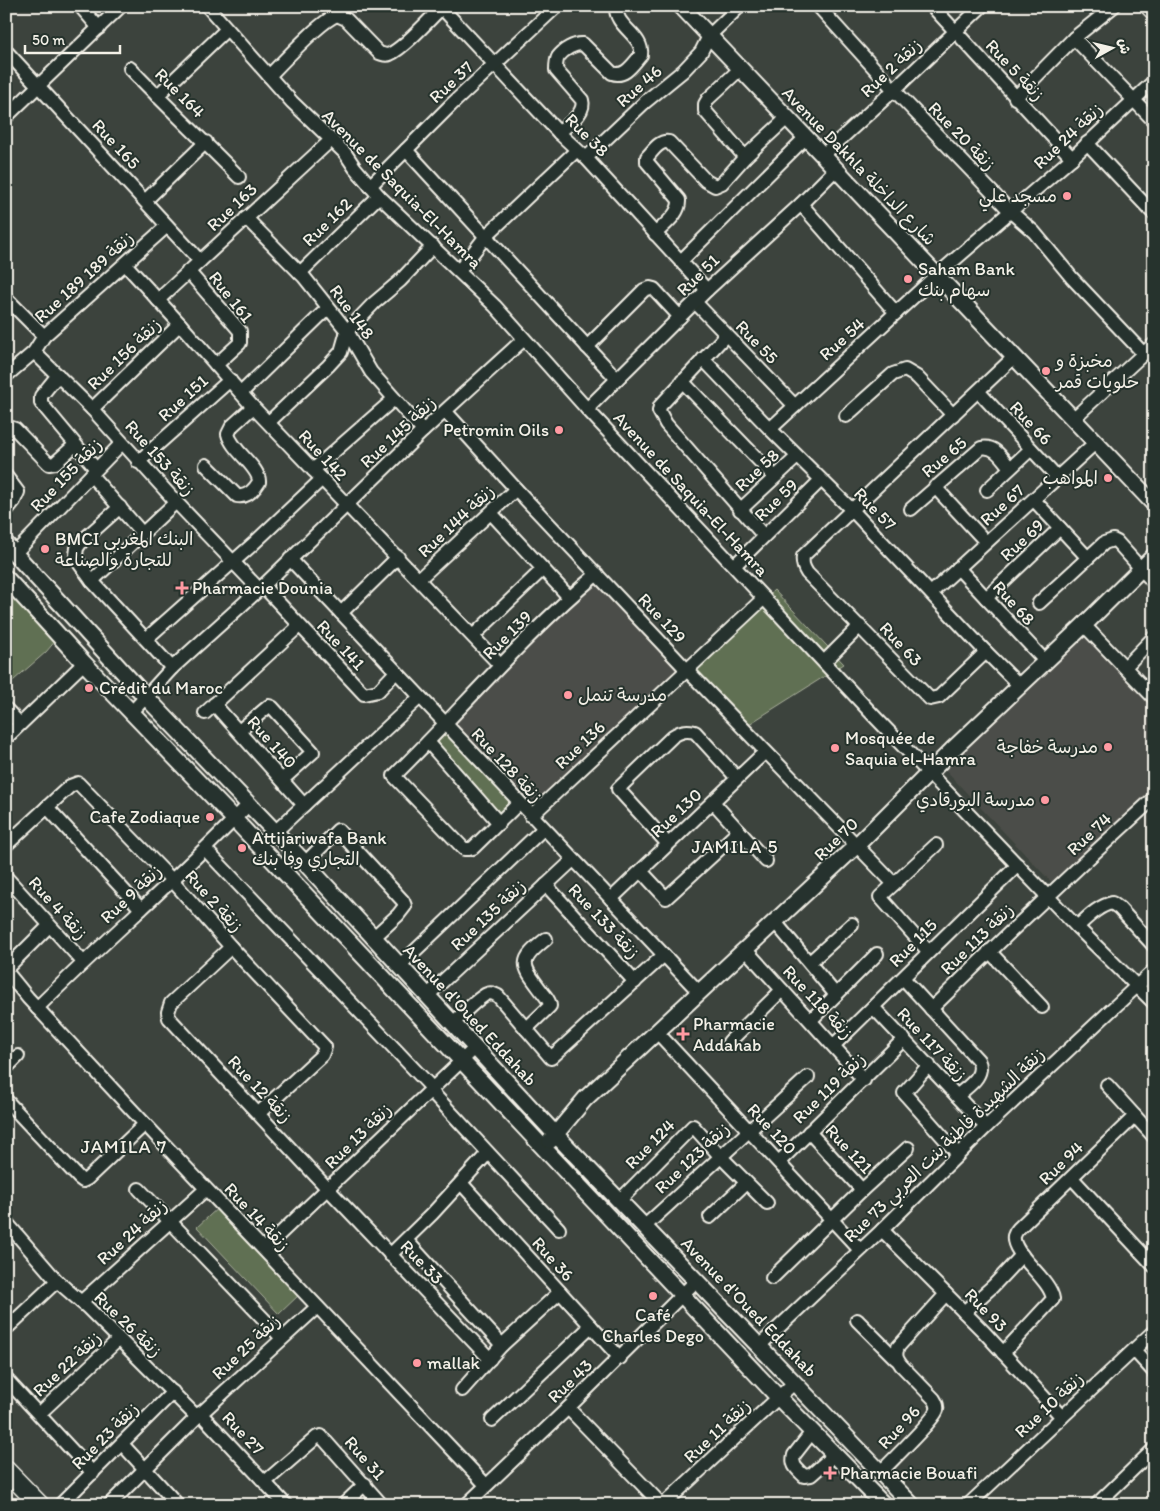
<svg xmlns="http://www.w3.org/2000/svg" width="1160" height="1511" viewBox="0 0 1160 1511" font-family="Itim,'Playpen Sans Arabic',sans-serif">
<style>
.built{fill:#4c4e48}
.green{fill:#617052;stroke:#aab09d}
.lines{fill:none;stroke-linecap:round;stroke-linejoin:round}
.minor-casing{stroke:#f4f1e8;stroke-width:16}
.tertiary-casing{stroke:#f4f1e8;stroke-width:19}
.secondary-casing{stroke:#f4f1e8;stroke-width:21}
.primary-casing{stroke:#f4f1e8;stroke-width:22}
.minor{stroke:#26332d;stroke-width:12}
.tertiary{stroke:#26332d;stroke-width:15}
.secondary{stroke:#26332d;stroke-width:18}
.primary{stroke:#26332d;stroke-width:19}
.poi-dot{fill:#ff9aa2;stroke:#26332d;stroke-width:2}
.labels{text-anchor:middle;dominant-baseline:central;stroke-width:4;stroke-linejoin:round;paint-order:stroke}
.street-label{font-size:18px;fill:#f4f1e8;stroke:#26332d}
.poi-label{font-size:18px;fill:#f4f1e8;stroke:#26332d;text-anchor:start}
.neighbourhood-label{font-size:19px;letter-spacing:1px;fill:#f4f1e8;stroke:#26332d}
</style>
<rect width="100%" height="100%" fill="#3c433d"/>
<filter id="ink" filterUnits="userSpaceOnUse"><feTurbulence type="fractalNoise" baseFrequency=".02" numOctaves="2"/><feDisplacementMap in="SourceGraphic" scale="10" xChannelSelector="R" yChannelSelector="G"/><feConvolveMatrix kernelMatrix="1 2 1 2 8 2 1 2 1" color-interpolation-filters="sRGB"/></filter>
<g filter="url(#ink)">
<!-- built -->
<g class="built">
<path d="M601,573l90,95 -158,147 -86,-92z"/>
<path d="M1091,626l63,65v116l-98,80 -113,-119z"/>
</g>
<!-- green -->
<g class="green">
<path d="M6,585l51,54 -11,13 -40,35z"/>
<path d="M774,590l70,74 -98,62 -55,-58z"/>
<path d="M447,723l74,80 -15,16 -74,-76z"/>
<path d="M220,1206l81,87 -22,21 -82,-87z"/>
</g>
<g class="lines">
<defs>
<g id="minor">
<path d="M80,6l19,22"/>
<path d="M207,6l85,96 53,51 10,15 24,28 116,110 92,103 287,307 203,211 77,76"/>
<path d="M440,6l119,127 27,25 121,132"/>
<path d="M818,6l76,84 117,122 23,20 38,46 71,75"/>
<path d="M932,6l140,152"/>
<path d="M1074,38l80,83"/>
<path d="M6,51l194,210"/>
<path d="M130,68c35,37 73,72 109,109"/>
<path d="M740,69l-32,30 -3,5v7l40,46"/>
<path d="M269,76c14,-14 51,-55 68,-61l9,4 33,34c4,1 7,3 11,1 14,-6 41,-36 53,-48"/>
<path d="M157,96l70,-67"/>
<path d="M1015,98l59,-60 40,-32"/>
<path d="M6,117l115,-111"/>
<path d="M559,133c9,-9 27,-20 23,-33l-26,-30c0,-4 0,-9 2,-13 5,-7 17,-14 25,-13l29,29c13,5 21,-9 29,-18 3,-20 -27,-28 -25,-49"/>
<path d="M1087,143l67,71"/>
<path d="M406,150l210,228"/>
<path d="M823,155l71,-65 88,-84"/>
<path d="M586,158l59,-56 38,-31 18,-19 8,-16 31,-30"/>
<path d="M370,186l81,-81 106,-99"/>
<path d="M145,201l61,-59"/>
<path d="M801,204l95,109"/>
<path d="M246,218l58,59 43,54 24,41 52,59"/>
<path d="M655,234c10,-10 25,-20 24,-34l-32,-38v-5c6,-6 12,-17 22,-15l37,39 9,5 7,-3 23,-26 42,-39"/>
<path d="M681,261l125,-124"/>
<path d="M125,264l55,60 73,83 247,258"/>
<path d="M188,271l52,60v12l-24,22"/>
<path d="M459,271l27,-35 91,-86"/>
<path d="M300,273l79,-77"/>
<path d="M6,298l38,38"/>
<path d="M158,300l173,-160"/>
<path d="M695,302l100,104"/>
<path d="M726,335l-66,71 -1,5 7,13 98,112"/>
<path d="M587,347l57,-57 6,-2 4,1 26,28"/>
<path d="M34,352l58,57 84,93 83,87"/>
<path d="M703,359l67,70 82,81 134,142 33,33"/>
<path d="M58,375l-17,21v7l55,66"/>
<path d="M6,376l28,-24 10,-16 123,-110"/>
<path d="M682,381l93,96"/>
<path d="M979,392l79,86"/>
<path d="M241,393l87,-85"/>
<path d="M92,409l88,-85"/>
<path d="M587,409l120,-119 94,-86 35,-35"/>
<path d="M446,412l70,77 171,181 207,214"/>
<path d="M846,416l47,-42 12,-4 12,7 36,38"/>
<path d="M1073,419l81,-75"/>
<path d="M269,422l59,-56 13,-14 6,-21 27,-28 26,-22 33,-35"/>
<path d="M770,429l167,-154 135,-117 82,-77"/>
<path d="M6,432l6,-4 3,1 34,35 6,-1 20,-18"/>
<path d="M138,462l92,-82"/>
<path d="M206,465l31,31c10,2 17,-6 22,-14 1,-15 -27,-31 -31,-48l4,-8 21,-19"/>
<path d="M313,470l81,-71"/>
<path d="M91,475l51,58"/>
<path d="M6,476l12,16 -4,9 -8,10"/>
<path d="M935,487l51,55"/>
<path d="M987,490l44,-41"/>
<path d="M1034,500l53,57"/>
<path d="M120,507l-38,34 -5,7 -1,7 3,8 13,18 80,87"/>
<path d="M911,509l70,-61c14,-3 21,10 29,20"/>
<path d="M740,510l57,-53"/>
<path d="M491,513l78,84"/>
<path d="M15,553l107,-110"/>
<path d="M290,559l409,433"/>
<path d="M735,565l86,-85"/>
<path d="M958,568l87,93"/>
<path d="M419,579l97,-90"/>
<path d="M92,581l84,-79"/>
<path d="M263,586l101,108 14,-3 18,-19"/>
<path d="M931,593l164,-150"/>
<path d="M986,598l74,-70"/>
<path d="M1039,603l65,-60 9,-3 4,2 37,41"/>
<path d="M341,613l57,-56"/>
<path d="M1084,625l70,73"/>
<path d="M473,636l69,-66"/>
<path d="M146,639l106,-94 70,-66"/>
<path d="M986,652l-47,45 -9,2 -123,-126c-4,-6 -5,-10 -4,-17l211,-199"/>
<path d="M824,662l36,-36"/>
<path d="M1125,667l29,-30"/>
<path d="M214,704l90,101"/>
<path d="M6,709l14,15"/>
<path d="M131,713l41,-45 91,-82 160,-155 101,-92"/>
<path d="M205,713l94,-87"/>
<path d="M239,731l30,-25 3,1 41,45 -31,28"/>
<path d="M6,738l78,-75"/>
<path d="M428,742l71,81"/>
<path d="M713,802l53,59"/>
<path d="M519,803l-46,45 -4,1h-5l-70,-73c68,-67 130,-141 203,-202"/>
<path d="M47,807l94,102"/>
<path d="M531,816l233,-218"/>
<path d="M275,832l145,-135"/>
<path d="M668,844l-50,-55 55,-53c8,-5 13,-6 22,-4l42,46"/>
<path d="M6,845l64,-59 8,-3 94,97 59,67 94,100 -3,8 -63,58"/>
<path d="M205,849l227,239"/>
<path d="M305,863l33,-33 65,71 2,5 -7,9 -25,23"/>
<path d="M641,871l25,27 73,-67"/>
<path d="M6,877l77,85"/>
<path d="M546,885l89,97"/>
<path d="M611,899l154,-147"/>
<path d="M775,922l61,73"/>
<path d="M1077,927c10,-9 21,-21 35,-24l7,5 35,38"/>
<path d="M231,947l-60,56 -3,9 1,6 159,171 162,170"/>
<path d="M745,949l119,131"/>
<path d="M928,951l-48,-54 56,-52"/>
<path d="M989,951l53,56"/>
<path d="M810,962l42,-38"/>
<path d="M399,966l144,-137"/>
<path d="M6,969l43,-43"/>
<path d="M6,971l22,27 117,126 341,361"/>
<path d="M903,978l75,82c8,16 -10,26 -21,36"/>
<path d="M427,996l146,-136"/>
<path d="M873,1007l113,120"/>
<path d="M37,1008c69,-69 144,-132 211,-203"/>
<path d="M931,1009c73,-72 147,-142 223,-211"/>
<path d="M811,1020l66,-66"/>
<path d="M453,1023c9,-8 24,-25 34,-29 4,-2 7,0 11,2l53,62 113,-103"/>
<path d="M526,1029l24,-23c0,-5 -4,-9 -7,-13 -21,-28 -26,-31 3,-54"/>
<path d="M657,1032l203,218"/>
<path d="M729,1042l53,-52"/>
<path d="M834,1045l184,-180"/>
<path d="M929,1065l-25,28 54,61"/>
<path d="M6,1068l12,-12"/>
<path d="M1107,1085l47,52"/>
<path d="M430,1090l129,139"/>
<path d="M6,1100l73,78 4,3 4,-2 58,-55"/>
<path d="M809,1132l53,58"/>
<path d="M779,1162l125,-123"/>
<path d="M1072,1178l82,88"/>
<path d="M461,1183l159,175"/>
<path d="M139,1189l143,149"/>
<path d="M620,1200l73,-74 27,30 47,47"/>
<path d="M710,1217l36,-34"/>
<path d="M6,1222l51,59 31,27 109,109 120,-110"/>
<path d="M645,1226l163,-149"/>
<path d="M882,1230l102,102 78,85"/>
<path d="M406,1240l96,105"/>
<path d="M264,1249l211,-201"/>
<path d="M390,1255l42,-41 56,-61"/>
<path d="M772,1278l90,-88 46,-42"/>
<path d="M81,1302l125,-113"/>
<path d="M964,1312l29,-26 29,-31"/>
<path d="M857,1320l39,39"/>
<path d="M6,1329l51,-48"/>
<path d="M759,1346l123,-116 104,-103 168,-157"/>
<path d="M1134,1350l20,22"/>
<path d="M1003,1353l50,-54c-3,-21 -42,-45 -39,-63 1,-3 2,-5 4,-7l117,-113"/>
<path d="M6,1379l87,94"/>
<path d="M462,1390l40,-45 58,-53"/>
<path d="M568,1408l94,97"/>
<path d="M200,1413l86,92"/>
<path d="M39,1414l80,-75"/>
<path d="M492,1420l99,-94"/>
<path d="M812,1432l-18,23c-3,10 3,14 10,21l7,-1 24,-21"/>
<path d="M122,1444l56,61"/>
<path d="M881,1472c9,-10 53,-52 56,-62 1,-4 -1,-8 -3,-11l-33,-34c-5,-7 -6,-10 -3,-18l48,-53"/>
<path d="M265,1482l52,-45 4,-1 61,69"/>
<path d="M60,1505l113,-113"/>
<path d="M109,1505l88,-88"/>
<path d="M343,1505l22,-21"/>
<path d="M466,1505l102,-97 129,-128"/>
<path d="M663,1505l132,-123"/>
<path d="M968,1505l186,-174"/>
<path d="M1096,1505l58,-56"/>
</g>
<g id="tertiary">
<path d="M681,6l473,498"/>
<path d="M6,544l139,152 160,167 250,271 357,371"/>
<path d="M6,578l78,85 151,157 544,578 105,107"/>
<path d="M550,1141l35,-42 272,-254 95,-95 132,-125 70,-69"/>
</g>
<path id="secondary" d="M6,1470l34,35"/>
<path id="primary" d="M1150,6l4,4"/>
</defs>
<!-- minor casing -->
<use href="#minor" class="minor-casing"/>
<!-- tertiary casing -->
<use href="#tertiary" class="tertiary-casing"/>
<!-- secondary casing -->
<use href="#secondary" class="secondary-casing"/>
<!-- primary casing -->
<use href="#primary" class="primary-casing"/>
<!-- minor -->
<use href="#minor" class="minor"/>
<!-- tertiary -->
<use href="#tertiary" class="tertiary"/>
<!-- secondary -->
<use href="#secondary" class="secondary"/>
<!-- primary -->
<use href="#primary" class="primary"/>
</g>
</g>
<!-- markers -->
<g class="poi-dot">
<circle cx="1067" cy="196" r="5"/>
<circle cx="908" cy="279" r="5"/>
<circle cx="1046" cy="371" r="5"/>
<circle cx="559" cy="430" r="5"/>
<circle cx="1108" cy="478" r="5"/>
<circle cx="45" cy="549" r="5"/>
<path d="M179.5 580.5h5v5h5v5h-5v5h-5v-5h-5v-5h5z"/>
<circle cx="89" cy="688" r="5"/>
<circle cx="568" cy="695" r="5"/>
<circle cx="1108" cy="747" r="5"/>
<circle cx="835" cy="748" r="5"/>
<circle cx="1045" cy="800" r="5"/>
<circle cx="210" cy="817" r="5"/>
<circle cx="242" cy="848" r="5"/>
<path d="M680.5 1026.5h5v5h5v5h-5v5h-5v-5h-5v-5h5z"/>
<circle cx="653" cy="1296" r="5"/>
<circle cx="417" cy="1363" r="5"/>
<path d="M827.5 1465.5h5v5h5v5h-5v5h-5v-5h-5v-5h5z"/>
</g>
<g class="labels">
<!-- street labels -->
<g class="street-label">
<text transform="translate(891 68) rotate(-43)">Rue 2 زنقة</text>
<text transform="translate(1015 70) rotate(47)">Rue 5 زنقة</text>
<text transform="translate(451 82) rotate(-43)">Rue 37</text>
<text transform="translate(639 86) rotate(-41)">Rue 46</text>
<text transform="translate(180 93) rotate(45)">Rue 164</text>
<text transform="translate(587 135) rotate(45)">Rue 38</text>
<text transform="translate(962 136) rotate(46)">Rue 20 زنقة</text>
<text transform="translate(1068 136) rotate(-43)">Rue 24 زنقة</text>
<text transform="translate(116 144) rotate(47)">Rue 165</text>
<text transform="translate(859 166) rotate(46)">Avenue Dakhla شارع الداخلة</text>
<text transform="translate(402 189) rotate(45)">Avenue de Saquia-El-Hamra</text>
<text transform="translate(232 207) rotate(-43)">Rue 163</text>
<text transform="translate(327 222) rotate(-44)">Rue 162</text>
<text transform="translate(698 275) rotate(-44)">Rue 51</text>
<text transform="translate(84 277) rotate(-42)">Rue 189 زنقة 189</text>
<text transform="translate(231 297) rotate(52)">Rue 161</text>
<text transform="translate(352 312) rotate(54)">Rue 148</text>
<text transform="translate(842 339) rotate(-42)">Rue 54</text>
<text transform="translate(757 342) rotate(46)">Rue 55</text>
<text transform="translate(124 354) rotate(-44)">Rue 156 زنقة</text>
<text transform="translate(183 398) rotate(-42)">Rue 151</text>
<text transform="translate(1031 423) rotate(47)">Rue 66</text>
<text transform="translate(398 432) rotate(-43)">Rue 145 زنقة</text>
<text transform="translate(323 455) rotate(47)">Rue 142</text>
<text transform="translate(944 457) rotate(-40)">Rue 65</text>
<text transform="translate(160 458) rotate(48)">Rue 153 زنقة</text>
<text transform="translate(757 470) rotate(-43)">Rue 58</text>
<text transform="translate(66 475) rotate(-46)">Rue 155 زنقة</text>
<text transform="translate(691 494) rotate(47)">Avenue de Saquia-El-Hamra</text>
<text transform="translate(776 500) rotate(-44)">Rue 59</text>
<text transform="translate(1002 505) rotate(-42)">Rue 67</text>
<text transform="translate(875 509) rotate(46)">Rue 57</text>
<text transform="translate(456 521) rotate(-43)">Rue 144 زنقة</text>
<text transform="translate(1022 540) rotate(-43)">Rue 69</text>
<text transform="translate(1014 603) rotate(48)">Rue 68</text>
<text transform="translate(662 618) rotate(47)">Rue 129</text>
<text transform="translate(507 635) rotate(-45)">Rue 139</text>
<text transform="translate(901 644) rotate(47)">Rue 63</text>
<text transform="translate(341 645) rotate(47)">Rue 141</text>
<text transform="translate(272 742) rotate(48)">Rue 140</text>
<text transform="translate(580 745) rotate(-43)">Rue 136</text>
<text transform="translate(507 765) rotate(47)">Rue 128 زنقة</text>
<text transform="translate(676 813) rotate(-43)">Rue 130</text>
<text transform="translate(1089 834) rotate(-43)">Rue 74</text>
<text transform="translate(836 839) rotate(-44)">Rue 70</text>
<text transform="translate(131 894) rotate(-43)">Rue 9 زنقة</text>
<text transform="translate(214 901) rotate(48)">Rue 2 زنقة</text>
<text transform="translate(58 908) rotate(48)">Rue 4 زنقة</text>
<text transform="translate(488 915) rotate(-43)">Rue 135 زنقة</text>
<text transform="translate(604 921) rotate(47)">Rue 133 زنقة</text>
<text transform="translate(977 939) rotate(-44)">Rue 113 زنقة</text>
<text transform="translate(913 943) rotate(-45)">Rue 115</text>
<text transform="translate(818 1002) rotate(47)">Rue 118 زنقة</text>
<text transform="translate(470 1015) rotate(47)">Avenue d'Oued Eddahab</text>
<text transform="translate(932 1044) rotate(47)">Rue 117 زنقة</text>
<text transform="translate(829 1088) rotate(-44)">Rue 119 زنقة</text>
<text transform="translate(260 1089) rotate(47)">Rue 12 زنقة</text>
<text transform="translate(772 1129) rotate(47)">Rue 120</text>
<text transform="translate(358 1136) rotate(-44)">Rue 13 زنقة</text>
<text transform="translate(650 1144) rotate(-45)">Rue 124</text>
<text transform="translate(944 1145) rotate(-44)">Rue 73 زنقة الشهيدة فاطنة بنت العربي</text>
<text transform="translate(849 1149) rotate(47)">Rue 121</text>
<text transform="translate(692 1158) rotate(-43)">Rue 123 زنقة</text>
<text transform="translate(1061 1163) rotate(-44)">Rue 94</text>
<text transform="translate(257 1217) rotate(47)">Rue 14 زنقة</text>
<text transform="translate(132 1232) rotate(-42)">Rue 24 زنقة</text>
<text transform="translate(553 1259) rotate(48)">Rue 36</text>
<text transform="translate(422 1262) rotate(46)">Rue 33</text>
<text transform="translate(749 1307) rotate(46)">Avenue d'Oued Eddahab</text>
<text transform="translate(986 1310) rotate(46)">Rue 93</text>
<text transform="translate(128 1324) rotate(44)">Rue 26 زنقة</text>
<text transform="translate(246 1347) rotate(-43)">Rue 25 زنقة</text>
<text transform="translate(67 1364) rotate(-43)">Rue 22 زنقة</text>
<text transform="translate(570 1381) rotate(-44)">Rue 43</text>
<text transform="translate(1049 1405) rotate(-43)">Rue 10 زنقة</text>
<text transform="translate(899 1427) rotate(-47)">Rue 96</text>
<text transform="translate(717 1431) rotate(-43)">Rue 11 زنقة</text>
<text transform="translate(243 1433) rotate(47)">Rue 27</text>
<text transform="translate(105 1436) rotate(-45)">Rue 23 زنقة</text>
<text transform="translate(365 1458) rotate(49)">Rue 31</text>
</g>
<!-- poi labels -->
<g class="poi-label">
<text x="1057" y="196" text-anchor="end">مسجد علي</text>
<text x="918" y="269">Saham Bank<tspan x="918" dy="21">سهام بنك</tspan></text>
<text x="1056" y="361">مخبزة و<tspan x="1056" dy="21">حلويات قمر</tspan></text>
<text x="549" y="430" text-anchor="end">Petromin Oils</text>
<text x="1098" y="478" text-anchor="end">المواهب</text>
<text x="55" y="539">BMCI البنك المغربي<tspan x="55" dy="21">للتجارة والصناعة</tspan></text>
<text x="192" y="588">Pharmacie Dounia</text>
<text x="99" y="688">Crédit du Maroc</text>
<text x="578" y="695">مدرسة تنمل</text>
<text x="845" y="738">Mosquée de<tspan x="845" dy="21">Saquia el-Hamra</tspan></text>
<text x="1098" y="747" text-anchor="end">مدرسة خفاجة</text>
<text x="1035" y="800" text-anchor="end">مدرسة البورقادي</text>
<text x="200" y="817" text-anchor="end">Cafe Zodiaque</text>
<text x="252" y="838">Attijariwafa Bank<tspan x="252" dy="21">التجاري وفا بنك</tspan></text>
<text x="693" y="1024">Pharmacie<tspan x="693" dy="21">Addahab</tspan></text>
<text x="653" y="1315" text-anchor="middle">Café<tspan x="653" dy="21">Charles Dego</tspan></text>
<text x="427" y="1363">mallak</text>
<text x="840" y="1473">Pharmacie Bouafi</text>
</g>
<!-- neighbourhood labels -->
<g class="neighbourhood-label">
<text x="735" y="846">JAMILA 5</text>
<text x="124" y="1146">JAMILA 7</text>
</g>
</g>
<!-- margin -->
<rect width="1160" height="1511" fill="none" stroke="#26332d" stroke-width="25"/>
<rect x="12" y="12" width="1135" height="1486" fill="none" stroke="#f4f1e8" stroke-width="2" filter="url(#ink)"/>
<!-- north arrow -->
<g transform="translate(1112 48) rotate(82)" stroke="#26332d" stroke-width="4" paint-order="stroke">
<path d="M0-4L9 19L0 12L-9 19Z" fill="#f4f1e8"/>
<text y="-8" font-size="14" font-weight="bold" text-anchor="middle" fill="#f4f1e8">ش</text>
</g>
<!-- scale -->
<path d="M25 45v8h95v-8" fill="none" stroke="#f4f1e8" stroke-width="2.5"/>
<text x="32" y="45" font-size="15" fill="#f4f1e8" stroke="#26332d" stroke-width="4" paint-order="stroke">50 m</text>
</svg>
